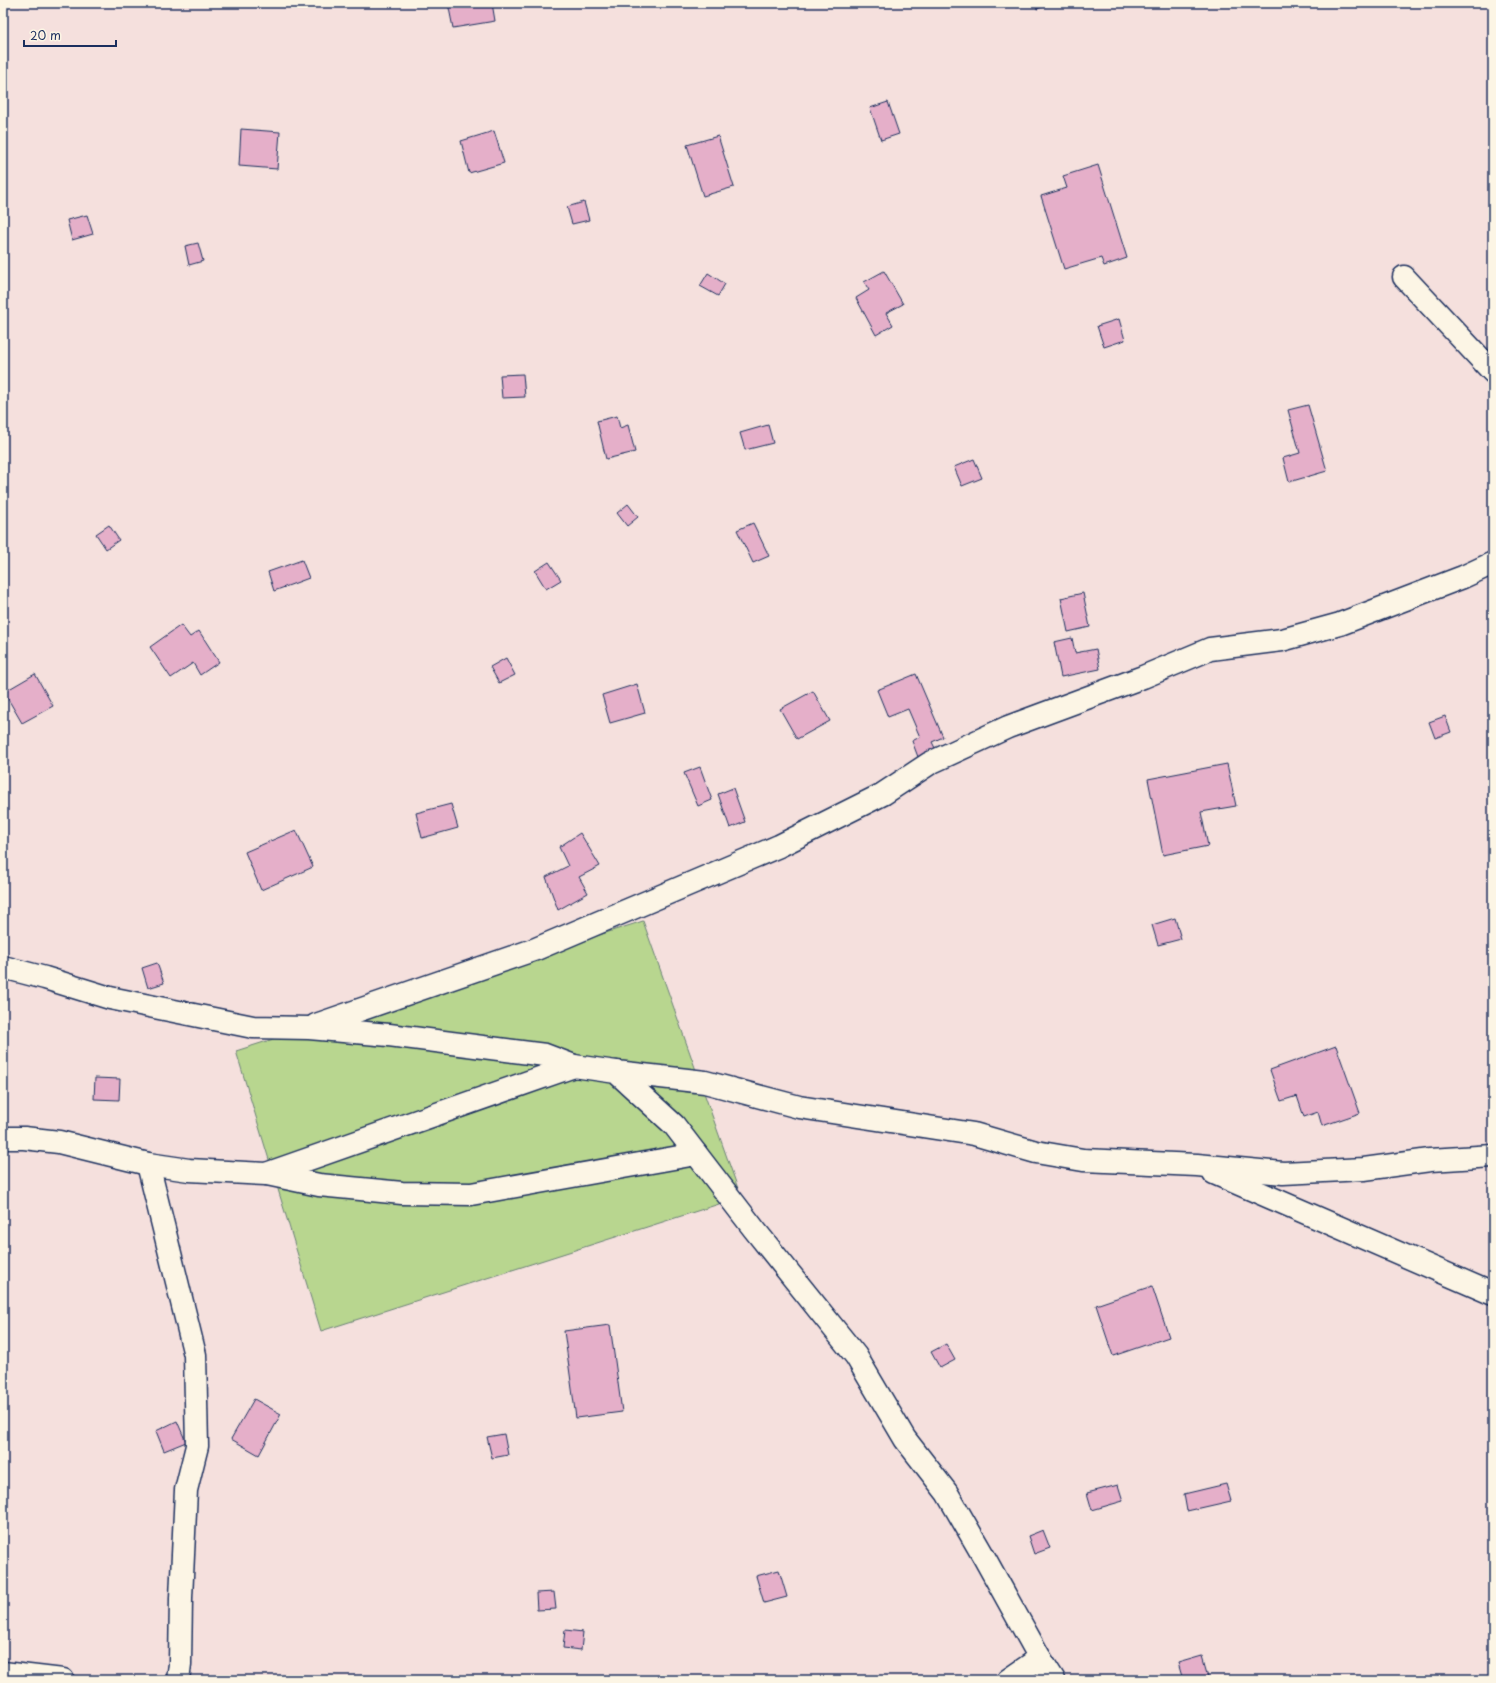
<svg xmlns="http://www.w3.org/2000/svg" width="1496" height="1683" viewBox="0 0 1496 1683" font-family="'Playpen Sans',sans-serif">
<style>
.green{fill:#b8d68f;stroke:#6a8276}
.building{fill:#e5afc9;stroke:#1b2f5e}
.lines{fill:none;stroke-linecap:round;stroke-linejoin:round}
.minor-casing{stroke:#1b2f5e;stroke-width:25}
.minor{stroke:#fcf5e5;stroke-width:22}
</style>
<rect width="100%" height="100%" fill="#f5e0dd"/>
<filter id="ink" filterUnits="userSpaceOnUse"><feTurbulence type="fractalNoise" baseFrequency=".025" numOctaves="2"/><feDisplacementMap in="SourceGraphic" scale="8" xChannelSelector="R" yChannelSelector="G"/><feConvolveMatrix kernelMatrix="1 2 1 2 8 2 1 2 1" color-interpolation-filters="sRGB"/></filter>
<g filter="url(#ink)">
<!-- green -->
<path class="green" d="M643,921l98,276 -420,134 -85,-280z"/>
<!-- building -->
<g class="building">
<path d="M448,3h44l3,18 -42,7z"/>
<path d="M1035,3h16v1l-14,5z"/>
<path d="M888,102l11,32 -18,6 -11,-32z"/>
<path d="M241,129l39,3 -3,37 -38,-3z"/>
<path d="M494,131l10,32 -35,10 -8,-32z"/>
<path d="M718,136l16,51 -31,9 -16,-51z"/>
<path d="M1098,165l29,93 -23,8 -3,-8 -37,11 -23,-73 26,-8 -4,-12z"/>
<path d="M584,202l5,18 -17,4 -5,-17z"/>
<path d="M87,215l6,19 -21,6 -5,-20z"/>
<path d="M198,243l5,18 -14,4 -4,-19z"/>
<path d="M884,271l19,33 -17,9 7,12 -17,10 -20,-37 13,-8 -5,-8z"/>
<path d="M708,273l17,11 -7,12 -18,-10z"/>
<path d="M1119,319l6,21 -21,7 -7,-21z"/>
<path d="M523,374l2,23 -23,1 -2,-23z"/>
<path d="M1308,405l19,66 -38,11 -6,-24 17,-5 -12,-43z"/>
<path d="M617,416l3,12 8,-3 7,27 -29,7 -9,-38z"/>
<path d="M768,425l5,18 -28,7 -5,-17z"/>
<path d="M974,459l8,19 -20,8 -8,-19z"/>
<path d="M628,504l10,13 -11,9 -10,-13z"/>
<path d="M753,523l16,33 -16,7 -16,-33z"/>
<path d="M109,525l10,15 -13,9 -10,-15z"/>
<path d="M302,560l7,18 -35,13 -6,-19z"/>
<path d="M549,562l12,18 -15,9 -11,-18z"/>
<path d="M1083,593l7,34 -22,5 -7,-34z"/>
<path d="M181,625l9,12 9,-6 20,31 -19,13 -7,-12 -22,15 -21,-31z"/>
<path d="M1072,638l3,15 21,-4 4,20 -39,8 -7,-35z"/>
<path d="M506,658l9,17 -16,8 -9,-16z"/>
<path d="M35,674l18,32 -31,17 -18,-31z"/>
<path d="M916,674l27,63 -11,5 4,8 -18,7 -6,-16 8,-4 -12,-28 -20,8 -11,-27z"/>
<path d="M637,684l8,29 -35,10 -8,-28z"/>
<path d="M813,691l17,30 -33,18 -17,-30z"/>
<path d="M1445,716l6,16 -16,6 -6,-16z"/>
<path d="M1227,764l9,42 -35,6 7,34 -45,9 -15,-76z"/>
<path d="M700,767l12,33 -14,6 -14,-33z"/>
<path d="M733,788l12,34 -15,6 -12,-34z"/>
<path d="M451,804l7,24 -36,10 -6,-25z"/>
<path d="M296,830l17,37 -52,23 -16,-38z"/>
<path d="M580,833l20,33 -21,11 9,16 -30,17 -12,-33 22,-11 -9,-19z"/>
<path d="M1175,918l6,21 -23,6 -6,-20z"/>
<path d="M157,963l7,20 -16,5 -6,-20z"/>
<path d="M3,1034l4,14 -4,1z"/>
<path d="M1336,1046l24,67 -38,13 -4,-14 -14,5 -7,-21 -16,5 -11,-31z"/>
<path d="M95,1078l25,1 -1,21 -25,-1z"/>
<path d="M1152,1286l17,51 -56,19 -17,-51z"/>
<path d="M610,1325l12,87 -46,6 -12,-87z"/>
<path d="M946,1344l9,16 -15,8 -9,-16z"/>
<path d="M254,1399l27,15 -22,41 -28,-16z"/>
<path d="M177,1421l9,21 -22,9 -8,-20z"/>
<path d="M504,1434l4,21 -16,3 -5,-21z"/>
<path d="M1226,1484l5,17 -44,10 -3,-17z"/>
<path d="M1118,1485l5,16 -31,9 -5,-17z"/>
<path d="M1043,1530l7,18 -16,6 -6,-18z"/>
<path d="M779,1570l8,27 -23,6 -8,-27z"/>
<path d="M554,1592l2,17 -19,1 -1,-17z"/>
<path d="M565,1630l18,2 -2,18 -18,-2z"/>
<path d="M1202,1656l7,24h-26l-5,-17z"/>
</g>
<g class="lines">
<defs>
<g id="minor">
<path d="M1404,277l89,95"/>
<path d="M3,967l42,11 65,20 143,29 56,1 80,7 156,20 29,11 42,6 58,53 80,104 102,127 49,83 42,54 37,64 56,101 14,22"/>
<path d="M316,1025l220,-76 243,-103 104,-52 47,-31 78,-36 135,-50 67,-28 72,-9 58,-16 123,-47 30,-14"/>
<path d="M616,1072l89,10 94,25 175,27 62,18 47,8 114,5 86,8 81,-4 66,-9 63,-4"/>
<path d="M3,1138h21l35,4 89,22 41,6 77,4 308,-108"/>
<path d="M148,1164l47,191 2,91 -11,44 -5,108 -1,66 -2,16"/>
<path d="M1214,1173l279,121"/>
<path d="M267,1174l52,11 83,8 69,1 225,-40"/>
<path d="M3,1673l60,7"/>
<path d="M1008,1680l32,-22"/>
</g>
</defs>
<!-- minor casing -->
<use href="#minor" class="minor-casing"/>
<!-- minor -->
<use href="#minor" class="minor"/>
</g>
</g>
<!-- margin -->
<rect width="1496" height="1683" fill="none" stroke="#fcf5e5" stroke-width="16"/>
<rect x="8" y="8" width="1480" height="1667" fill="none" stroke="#1b2f5e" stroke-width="1.5" filter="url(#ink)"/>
<!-- scale -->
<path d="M24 40v6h92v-6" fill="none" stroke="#1b2f5e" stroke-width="2"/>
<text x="30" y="40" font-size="12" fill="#1b2f5e" stroke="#fcf5e5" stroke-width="3" paint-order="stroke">20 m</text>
</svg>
